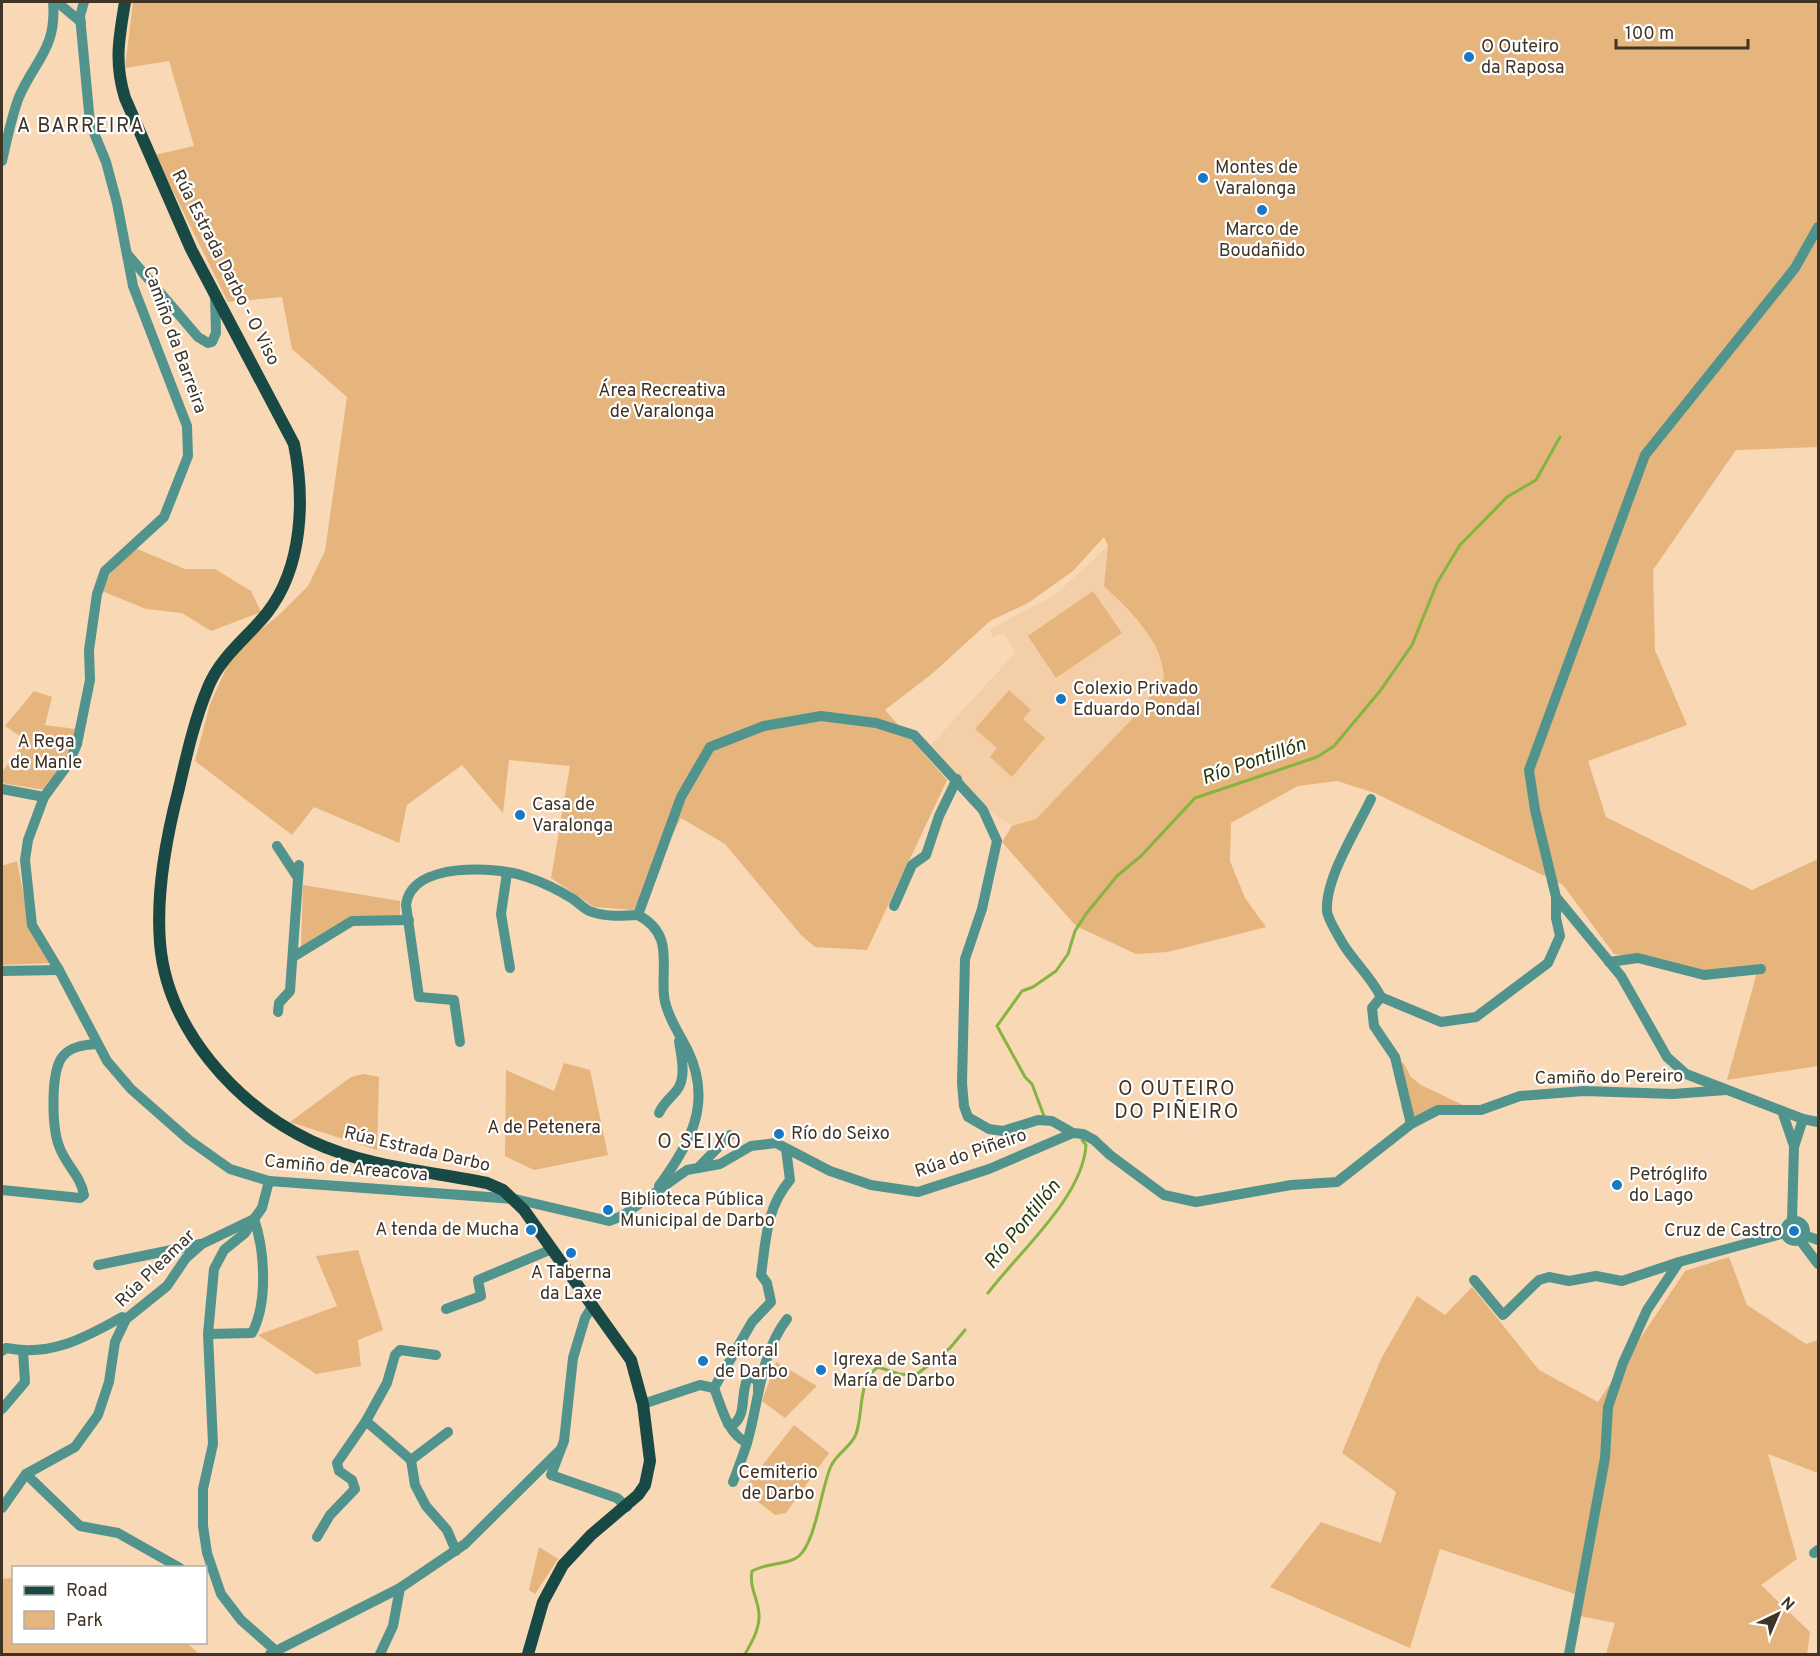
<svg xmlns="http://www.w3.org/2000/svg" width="1820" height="1656" viewBox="0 0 1820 1656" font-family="Overpass,sans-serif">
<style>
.built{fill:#f4cea6}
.green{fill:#e6b47d}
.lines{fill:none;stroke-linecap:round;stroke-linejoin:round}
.stream{stroke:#85b441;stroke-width:3}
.minor{stroke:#51948e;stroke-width:10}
.major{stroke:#184945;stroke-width:12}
.poi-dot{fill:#1878c4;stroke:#fff;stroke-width:2}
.labels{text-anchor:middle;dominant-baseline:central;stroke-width:4.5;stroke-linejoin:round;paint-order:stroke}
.poi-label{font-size:18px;fill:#403426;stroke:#fff;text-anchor:start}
.street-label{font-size:18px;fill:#403426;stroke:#fff}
.park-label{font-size:18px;fill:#3e2e1d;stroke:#fff}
.neighbourhood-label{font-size:20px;letter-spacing:1.5px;fill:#403426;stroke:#fff}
.water-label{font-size:20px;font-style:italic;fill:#27390b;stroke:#fff}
</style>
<rect width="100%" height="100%" fill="#f9d8b6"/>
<!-- built -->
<path class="built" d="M1108,546l-4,40 43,45 17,35v12l-32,41 -96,100 -24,7 -20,-13 -62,-67 85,-93 -11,-20 -11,4 -4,-7 66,-35z"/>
<!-- green -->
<g class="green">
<path d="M133,2h1685v445l-82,3 -83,120 2,80 32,75 -99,36 18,56 146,73 66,-31v207l-91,14 32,-115 -53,7 -92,-18 -51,-69 -188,-92 -38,-12 -39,5 -67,37 -1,38 15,37 21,29 -98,25 -32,2 -60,-28 -74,-84 10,-16 24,-7 96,-100 32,-41c-2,-39 -34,-66 -60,-92l4,-40 -4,-9 -31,34 -45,32 -38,18 -57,52 -48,37 62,70 -80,170 -52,-3 -14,-12 -76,-91 -44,-26 -47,92 -40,-3 -43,-29 19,-112 -61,-6 -6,53 -41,-48 -55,40 -8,38 -85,-36 -22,28 -97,-74 15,-57 24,-53 44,-35 30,-30 17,-35 22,-154 -55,-48 -10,-52 -54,5 -73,-147 39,-9 -25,-85 -44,7z"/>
<path d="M135,548l50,21h30l36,22 10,21 -50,19 -29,-18 -36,-4 -44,-18 10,-21z"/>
<path d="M1093,591l29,42 -66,45 -28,-42z"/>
<path d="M1009,690l22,20 -8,9 22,19 -33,39 -22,-20 7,-9 -22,-19z"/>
<path d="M34,691l18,6 -7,28 31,4 -8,31 -23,30 -43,-7v-11l24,-32 -21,-14z"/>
<path d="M17,861l13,68 21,34 -49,2v-99z"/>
<path d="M303,885l97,16v18l-48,-1 -51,29z"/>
<path d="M1403,1062l8,15 10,8 44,21 -18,-1 -30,12 -5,-2 -11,-50z"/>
<path d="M564,1063l26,7 18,85 -74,15 -29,-14 1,-86 48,21z"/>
<path d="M364,1074l15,3 -2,73 -87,-28 61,-45z"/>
<path d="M358,1250l25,80 -25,10 3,26 -45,8 -58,-39 79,-29 -21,-50z"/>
<path d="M1729,1257l18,48 59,39 12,-4v133l-50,-19 29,105 -36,26 49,47 -3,22h-201l9,-31 -35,-7 4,-19 -144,-48 -30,99 -140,-61 51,-65 60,21 15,-51 -54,-39 39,-94 36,-63 28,19 27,-28 67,83 59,32 87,-131z"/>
<path d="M776,1362l41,24 -32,32 -23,-17z"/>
<path d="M794,1425l35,28 -43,60 -11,2 -32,-25z"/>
<path d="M539,1547l19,12 -23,35 -6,-4z"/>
<path d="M13,1578l1,64 173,1 12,11h-197v-75z"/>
</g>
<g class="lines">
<!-- stream -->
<g class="stream">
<path d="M1044,1116l-12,-32 -7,-7 -28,-51 25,-35 11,-4 23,-16 12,-17 7,-23 11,-17 31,-38 24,-20 54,-58 122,-41 17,-11 46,-55 32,-46 25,-62 23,-38 47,-48 29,-17 24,-43"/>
<path d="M988,1293c31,-41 95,-96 98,-148l-4,-5"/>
<path d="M745,1654c7,-12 15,-26 14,-40 -1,-16 -10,-26 -7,-43 16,-9 37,-6 47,-15 17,-15 22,-68 32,-90 6,-13 21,-20 25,-32 8,-23 1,-52 22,-67l21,7 17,1 34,-27 15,-18"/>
</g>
<!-- minor -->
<g class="minor">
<path d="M57,2l24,20"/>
<path d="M84,2l-4,14 10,107 16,39 11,41 16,83 54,140 1,30 -24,61 -59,54 -8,23 -8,56 1,30 -13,64 -8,19 -25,34 -16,43 -3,20 7,65 27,45 48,91 24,28 58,51 41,29 39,12 246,18 94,22 13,-5 65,-46 33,-6 31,-18 25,-3 54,28 41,14 47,7 71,-23 84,-36 10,1 11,6 16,15 54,40 32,7 95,-17 46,-3 74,-58 27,-14h43l39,-14 64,-5 89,3 53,-4"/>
<path d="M2,161c5,-21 9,-43 17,-64 16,-37 38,-49 34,-95"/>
<path d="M1818,227l-23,41 -150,187 -116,315 6,40 21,87 65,79 46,81 19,17 117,45 15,3"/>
<path d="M128,255l70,82 10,6 4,-1 4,-9 -1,-37"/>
<path d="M2,789l42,8"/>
<path d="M1371,799c-14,30 -46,79 -44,112 1,9 11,24 16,33 12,19 28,33 38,53"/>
<path d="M277,846l21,32"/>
<path d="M507,873l-6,41 9,54"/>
<path d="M894,906l18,-41 14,-10 13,-39 18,-37"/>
<path d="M638,915l43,-118 29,-50 54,-21 57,-10 55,7 38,12 69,75 14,31 -15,68 -17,50 -3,124 2,23 4,11 21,12 14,2 35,-11 14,1 21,12"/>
<path d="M638,915c36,19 23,48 26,81 2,18 16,39 24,55 25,52 2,93 -29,135"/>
<path d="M293,957l59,-36 57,-1"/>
<path d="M1609,962l29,-4 66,17 57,-6"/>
<path d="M2,971l57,-1"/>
<path d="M278,1012l1,-9 11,-12 9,-126"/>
<path d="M460,1042l-6,-42 -35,-3 -13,-92c5,-44 91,-39 121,-28 15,5 33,14 46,22 6,4 12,11 19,13 15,5 31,4 46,3"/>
<path d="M1782,1111l12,35"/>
<path d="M659,1113c5,-11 12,-15 18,-23 10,-13 4,-35 2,-49"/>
<path d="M1411,1124l-16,-67 -21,-31 -2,-18 9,-11 60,25 35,-5 72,-54 12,-27 -4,-18v-20"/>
<path d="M698,1168l32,-33"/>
<path d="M2,1190l78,8 4,-3c-3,-19 -19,-31 -25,-49 -7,-18 -9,-75 4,-90 8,-10 22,-11 34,-12"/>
<path d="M254,1219l-9,14 -21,17 -10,19 -6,65 5,110 -10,45v37l4,27 14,41 20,26 34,30"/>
<circle cx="1795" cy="1231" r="10"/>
<path d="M1792,1221l2,-74 9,-28"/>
<path d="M1804,1235l14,5"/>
<path d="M1800,1240l18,24"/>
<path d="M98,1265l103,-21"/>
<path d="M1474,1280l29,35 36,-35 10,-3 20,4 27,-5 26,5 57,-19"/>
<path d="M593,1305l-8,13 -12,40 -9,83 -13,34 66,23 10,9"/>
<path d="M446,1309l35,-13 -3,-16 74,-31"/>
<path d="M208,1334l44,-1c16,-30 13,-82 2,-114"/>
<path d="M2,1351l4,-3c44,9 79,-10 116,-31l4,2"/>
<path d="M436,1355l-36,-5 -5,5 -8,28 -21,38 45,39 4,25 11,21 21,24 9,21"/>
<path d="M714,1388l38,-66 19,-20 -4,-19 -6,-8c5,-35 5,-67 29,-95l-4,-31"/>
<path d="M714,1388c8,20 13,45 33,55"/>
<path d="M643,1404l57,-19 14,3"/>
<path d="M2,1409l23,-27 -2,-31"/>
<path d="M728,1424h6c13,-10 6,-32 14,-46h6l4,4v8"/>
<path d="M411,1460l37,-28"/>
<path d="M26,1474l54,52 38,7 62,35"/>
<path d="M733,1482c5,-13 10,-26 14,-39 12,-41 13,-89 40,-124"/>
<path d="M2,1508l24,-34 49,-27 23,-32 11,-33 6,-40 11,-23 41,-33 19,-28 16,-14 52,-25 8,-11 7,-27"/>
<path d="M317,1537l13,-22 25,-26 -3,-9 -13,-9 -2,-8 29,-42"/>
<path d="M1814,1553l4,-3"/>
<path d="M270,1654l130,-66 65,-44 94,-93"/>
<path d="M380,1654l13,-28 7,-38"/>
<path d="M1569,1654l36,-196 3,-51 15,-44 24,-53 32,-48 106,-29"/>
</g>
<!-- major -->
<path class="major" d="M125,2c-6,36 -11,60 0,96l66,151 103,195c11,55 9,123 -27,169 -19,24 -45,42 -58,72 -14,33 -22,68 -30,103 -13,50 -23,103 -19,155 7,86 76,162 151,198 55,26 117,30 176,42l16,7 21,20 107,150 12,44 7,57 -5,24 -7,10 -47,40 -28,30 -20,37 -15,52"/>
</g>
<!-- markers -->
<g class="poi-dot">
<circle cx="1469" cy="57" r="6"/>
<circle cx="1203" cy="178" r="6"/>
<circle cx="1262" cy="210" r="6"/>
<circle cx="1061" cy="699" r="6"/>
<circle cx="520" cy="815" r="6"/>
<circle cx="779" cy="1134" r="6"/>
<circle cx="1617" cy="1185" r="6"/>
<circle cx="608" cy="1210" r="6"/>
<circle cx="531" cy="1230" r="6"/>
<circle cx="1794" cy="1231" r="6"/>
<circle cx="571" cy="1253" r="6"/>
<circle cx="703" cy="1361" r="6"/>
<circle cx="821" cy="1370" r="6"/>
</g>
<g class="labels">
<!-- poi labels -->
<g class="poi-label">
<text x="1481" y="47">O Outeiro<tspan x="1481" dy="21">da Raposa</tspan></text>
<text x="1215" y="168">Montes de<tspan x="1215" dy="21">Varalonga</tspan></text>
<text x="1262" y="230" text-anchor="middle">Marco de<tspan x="1262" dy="21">Boudañido</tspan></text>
<text x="1073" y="689">Colexio Privado<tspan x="1073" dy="21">Eduardo Pondal</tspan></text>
<text x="532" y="805">Casa de<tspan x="532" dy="21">Varalonga</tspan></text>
<text x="791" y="1134">Río do Seixo</text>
<text x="1629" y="1175">Petróglifo<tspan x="1629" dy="21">do Lago</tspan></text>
<text x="620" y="1200">Biblioteca Pública<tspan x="620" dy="21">Municipal de Darbo</tspan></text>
<text x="519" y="1230" text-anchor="end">A tenda de Mucha</text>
<text x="1782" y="1231" text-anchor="end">Cruz de Castro</text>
<text x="571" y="1273" text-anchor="middle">A Taberna<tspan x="571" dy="21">da Laxe</tspan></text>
<text x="715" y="1351">Reitoral<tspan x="715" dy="21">de Darbo</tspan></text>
<text x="833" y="1360">Igrexa de Santa<tspan x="833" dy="21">María de Darbo</tspan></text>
</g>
<!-- street labels -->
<g class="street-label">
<text transform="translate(225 268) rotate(63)">Rúa Estrada Darbo - O Viso</text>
<text transform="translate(174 340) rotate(70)">Camiño da Barreira</text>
<text transform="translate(1609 1078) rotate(-1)">Camiño do Pereiro</text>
<text transform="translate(417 1150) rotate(13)">Rúa Estrada Darbo</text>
<text transform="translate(971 1154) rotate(-19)">Rúa do Piñeiro</text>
<text transform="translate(346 1169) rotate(5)">Camiño de Areacova</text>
<text transform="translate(156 1269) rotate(-44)">Rúa Pleamar</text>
</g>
<!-- park labels -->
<g class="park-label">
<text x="662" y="391">Área Recreativa<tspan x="662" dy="21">de Varalonga</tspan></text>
<text x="46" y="742">A Rega<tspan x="46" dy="21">de Manle</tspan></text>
<text x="544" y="1128">A de Petenera</text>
<text x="778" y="1473">Cemiterio<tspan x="778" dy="21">de Darbo</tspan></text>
</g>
<!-- neighbourhood labels -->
<g class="neighbourhood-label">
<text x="81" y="127">A BARREIRA</text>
<text x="1177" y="1090">O OUTEIRO<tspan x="1177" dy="23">DO PIÑEIRO</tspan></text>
<text x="700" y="1143">O SEIXO</text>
</g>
<!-- water labels -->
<g class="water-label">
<text transform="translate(1254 762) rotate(-19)">Río Pontillón</text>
<text transform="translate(1023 1225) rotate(-51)">Río Pontillón</text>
</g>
</g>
<!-- border -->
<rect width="1820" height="1656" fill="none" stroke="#403426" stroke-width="6"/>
<!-- legend -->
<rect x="12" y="1566" width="195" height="78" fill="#ffffff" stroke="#b3aea8" stroke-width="1.5"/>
<rect x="24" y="1586" width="30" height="9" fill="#184945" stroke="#b3aea8" stroke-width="1.5"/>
<text x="66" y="1596" font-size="18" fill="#403426">Road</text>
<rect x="24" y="1611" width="30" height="18" fill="#e6b47d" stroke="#b3aea8" stroke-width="1.5"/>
<text x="66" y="1626" font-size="18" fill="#403426">Park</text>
<!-- north arrow -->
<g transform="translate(1778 1614) rotate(44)" stroke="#ffffff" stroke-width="4.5" paint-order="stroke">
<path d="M0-4.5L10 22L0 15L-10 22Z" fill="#403426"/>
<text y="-9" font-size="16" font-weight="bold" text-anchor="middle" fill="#403426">N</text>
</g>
<!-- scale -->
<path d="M1616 39v9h132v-9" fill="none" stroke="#403426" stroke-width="3"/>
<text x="1625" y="39" font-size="18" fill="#403426" stroke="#ffffff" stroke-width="4.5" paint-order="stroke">100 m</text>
</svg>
